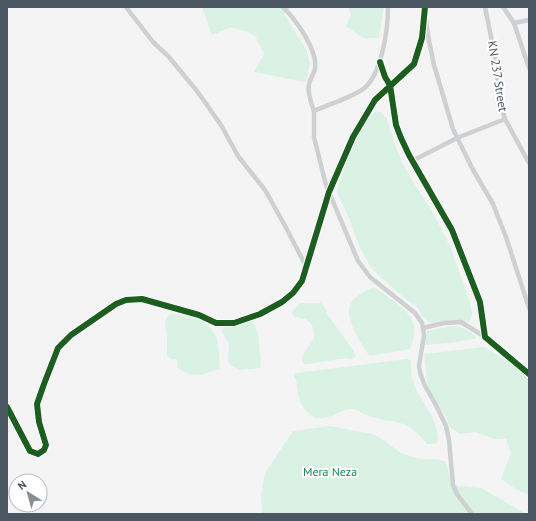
<svg xmlns="http://www.w3.org/2000/svg" width="536" height="521" viewBox="0 0 536 521" font-family="'PT Sans',sans-serif">
<style>
.green{fill:#d9f2e3}
.lines{fill:none;stroke-linecap:round;stroke-linejoin:round}
.minor{stroke:#ced0d2;stroke-width:4.5}
.tertiary{stroke:#ced0d2;stroke-width:5.5}
.cycleway-casing{stroke:#fff;stroke-width:8}
.cycleway{stroke:#1b5e20;stroke-width:6}
.labels{text-anchor:middle;dominant-baseline:central;stroke-width:4;stroke-linejoin:round;paint-order:stroke}
.street-label{font-size:12px;fill:#4a5661;stroke:#fff}
.park-label{font-size:12px;fill:#17864f;stroke:#fff}
</style>
<rect width="100%" height="100%" fill="#f4f4f4"/>
<!-- green -->
<g class="green">
<path d="M202,7h90l-8,7 22,35 4,14 -4,19 -52,-10 10,-18 -9,-18 -8,-4 -16,-5 -19,8z"/>
<path d="M348,7h36l-5,31h-16l-17,-12 5,-11z"/>
<path d="M376,111l5,1 6,7 8,26 7,17 11,20 19,29 18,35 20,57 2,11 -2,6 -4,2 -5,-2 -31,3 -7,-6 -6,-10 -14,-10 -29,-26 -5,-7 -9,-16 -12,-32 -11,-23 1,-6c7,-21 20,-62 38,-76z"/>
<path d="M374,287c10,7 35,22 39,35 3,9 0,18 -3,27l-40,7c-8,-10 -23,-35 -21,-47 1,-10 16,-19 25,-22z"/>
<path d="M300,303h21l4,5 2,6 26,36 3,6 -3,3 -7,-1 -38,6h-4l-2,-3c0,-9 5,-12 10,-19 4,-6 2,-18 -5,-22 -3,-2 -8,-2 -12,-3l-3,-3 1,-4z"/>
<path d="M171,314c16,1 36,5 44,20 4,8 4,25 5,35 -17,5 -28,11 -43,-2l1,-4 -2,-4h-5l-4,-3v-20l-2,-14 2,-5z"/>
<path d="M248,319l5,3 5,10 3,33 -1,3 -21,2 -9,-5 -2,-4 1,-17 -7,-12c2,-10 18,-11 26,-13z"/>
<path d="M453,326c11,1 16,4 24,12l-20,4 -32,3 2,-14z"/>
<path d="M485,347l27,17 17,12v119l-15,-7 -13,-9 10,-26 -5,-14h-12l-19,-7 -16,2 -9,-7 -5,-12 -17,-28 -4,-33z"/>
<path d="M407,359l4,2c0,9 0,18 4,26 8,17 24,34 23,55l-3,2h-8c-21,-27 -29,-19 -58,-28 -7,-2 -12,-8 -19,-7 -11,1 -26,15 -38,7 -9,-6 -13,-15 -14,-25 -1,-5 -1,-11 -4,-15v-2l3,-1z"/>
<path d="M330,426l46,9 25,18 18,6h13l13,2 8,24 28,3 45,26h-264l-1,-18 4,-23 28,-42z"/>
</g>
<g class="lines">
<!-- minor -->
<g class="minor">
<path d="M126,7l27,35 15,14 29,35 24,34 17,31 27,34 18,32 24,46"/>
<path d="M283,7c13,13 35,43 32,62 -1,5 -5,10 -6,15 -2,8 2,19 5,27"/>
<path d="M388,7c0,22 -6,69 -26,83 -15,9 -32,14 -48,21v26l12,48 32,76 12,16 45,36 7,10 2,12 -5,31 1,6 4,12 12,21 10,21 3,14 4,45 4,9 15,20"/>
<path d="M485,7l11,55 2,28 4,19 3,10 24,44"/>
<path d="M503,7l11,16 15,45"/>
<path d="M425,13l4,28 5,24 19,64 19,39 21,36 13,33 23,71"/>
<path d="M514,23l15,-3"/>
<path d="M380,62l5,15 5,8 6,40 5,13 8,17 43,75 28,72 5,35 44,37"/>
<path d="M390,85l24,-21 8,-26 3,-31"/>
<path d="M412,161l45,-23 48,-19"/>
<path d="M423,328l21,-5 17,-1 24,15"/>
</g>
<!-- tertiary -->
<path class="tertiary" d="M7,407l23,44 8,3 6,-4 2,-5 -7,-23 -2,-18 7,-20 14,-36 13,-13 45,-31 10,-4 16,-1 57,16 17,8h18l26,-9 22,-12 11,-9 9,-12 27,-89 15,-34 9,-21 22,-37 15,-15"/>
<defs>
<g id="cycleway">
<path d="M380,62l5,15 5,8 6,40 5,13 8,17 43,75 28,72 5,35 44,37"/>
<path d="M7,407l23,44 8,3 6,-4 2,-5 -7,-23 -2,-18 7,-20 14,-36 13,-13 45,-31 10,-4 16,-1 57,16 17,8h18l26,-9 22,-12 11,-9 9,-12 27,-89 24,-55 22,-37 39,-36 8,-26 3,-31"/>
</g>
</defs>
<!-- cycleway casing -->
<use href="#cycleway" class="cycleway-casing"/>
<!-- cycleway -->
<use href="#cycleway" class="cycleway"/>
</g>
<g class="labels">
<!-- street labels -->
<g class="street-label">
<text transform="translate(498 76) rotate(81)">KN 237 Street</text>
</g>
<!-- park labels -->
<g class="park-label">
<text x="330" y="471">Mera Neza</text>
</g>
</g>
<!-- border -->
<rect width="536" height="521" fill="none" stroke="#4a5661" stroke-width="16"/>
<!-- north arrow -->
<g transform="translate(28 493) rotate(323)"><circle r="19" fill="#ffffff" stroke="#b7bbc0"/>
<path d="M0-3L7 15L0 10L-7 15Z" fill="#868d94"/>
<text y="-6" font-size="11" font-weight="bold" text-anchor="middle" fill="#4a5661">N</text>
</g>
</svg>
